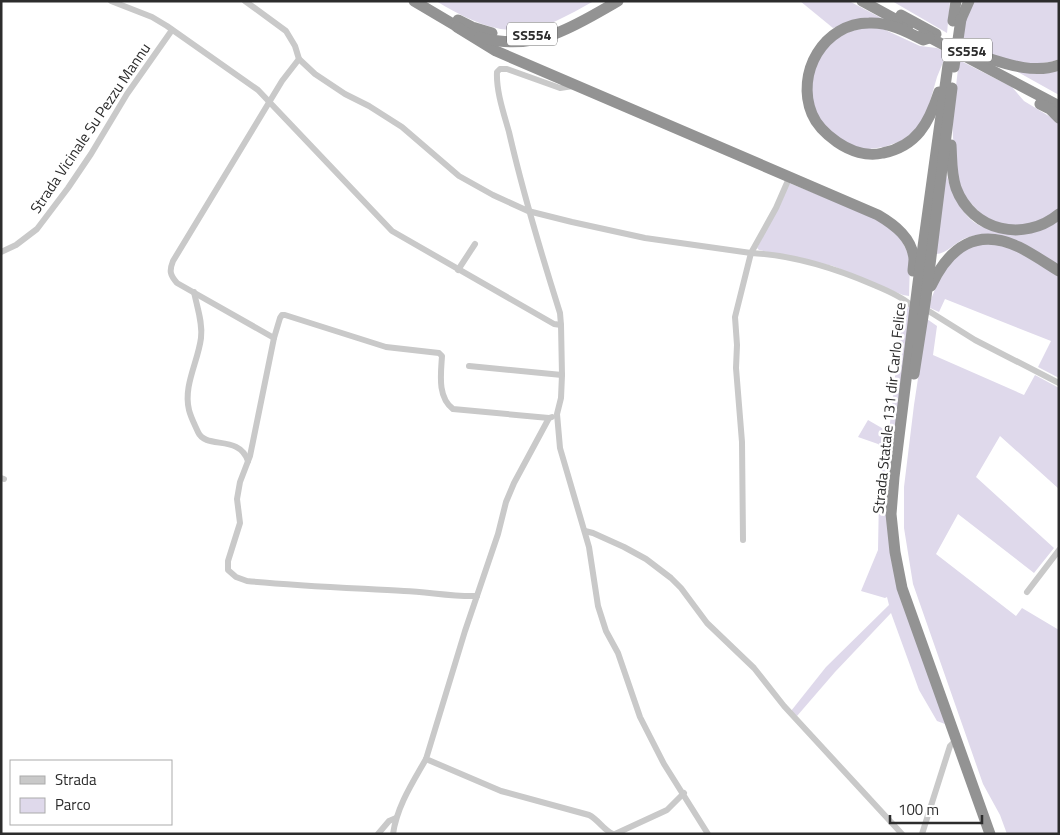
<svg xmlns="http://www.w3.org/2000/svg" width="1060" height="835" viewBox="0 0 1060 835" font-family="'Titillium Web',sans-serif">
<style>
.green{fill:#dfd9eb}
.lines{fill:none;stroke-linecap:round;stroke-linejoin:round}
.street{stroke:#c9c9c9;stroke-width:6}
.highway{stroke:#939393;stroke-width:11}
.highway-bridge{stroke:#939393;stroke-width:11}
.labels{text-anchor:middle;dominant-baseline:central;stroke-width:5;stroke-linejoin:round;paint-order:stroke}
.shield{fill:#fff;stroke:#6b6b6b;stroke-width:1}
.shield-label{font-size:14px;font-weight:bold;fill:#2c2c2c}
.street-label{font-size:15px;fill:#2c2c2c;stroke:#fff}
</style>
<rect width="100%" height="100%" fill="#fff"/>
<!-- green -->
<g class="green">
<path d="M436,1h158c-13,7 -25,14 -38,20 -45,21 -81,3 -120,-20z"/>
<path d="M800,1h49l36,19 -34,2 -18,6z"/>
<path d="M892,1h58l-3,32z"/>
<path d="M973,1h86v58c-29,12 -71,-4 -97,-18l1,-14z"/>
<path d="M864,28h17l39,18 17,2 8,4 -1,8 -7,17 -10,35 -9,16 -17,13 -17,6 -15,2 -12,-1 -26,-14 -16,-21 -3,-11 -1,-25 11,-25 16,-15 13,-6z"/>
<path d="M959,60l53,27 12,14 28,17 7,6v84l-9,7 -18,9 -17,2 -28,-6 -25,-26 -7,-26 -3,-47z"/>
<path d="M1014,70l23,4 22,-4v25z"/>
<path d="M945,168c4,20 20,59 44,60 6,1 13,-1 19,-2 17,-2 34,-4 51,-6v46c-29,-17 -58,-41 -93,-28 -11,4 -19,16 -30,16z"/>
<path d="M789,183l89,36 20,15 9,17 3,12 -1,33 -6,-1 -70,-29 -74,-16 -2,-2z"/>
<path d="M977,242l29,2 53,32v102l-21,-11 13,-26 -106,-42 -6,13 -11,-5 17,-43z"/>
<path d="M903,302l8,5 -23,211 57,206 -8,-3 -18,-31 -28,-77 -56,59 -38,44 -6,-5 35,-44 63,-62 -2,-8 -2,1 -24,-7 17,-41 1,-54 5,-44 -6,-8 -20,-7 10,-17 19,11 3,-8z"/>
<path d="M927,319l10,7 -4,29 91,40 11,-20 24,13v101l-59,-53 -24,41 78,71 -20,25 -76,-59 -22,40 80,62 6,-8 37,22v204h-52l-7,-19 -17,-31 -70,-200 -9,-56v-41l10,-82z"/>
</g>
<g class="lines">
<!-- street -->
<g class="street">
<path d="M111,1l41,16 15,9 91,64 134,141 162,93 7,1"/>
<path d="M245,1l41,30 9,15 4,13 16,15 30,20 24,12 33,21 57,49 34,19 35,16 44,11 73,16 106,15 25,-45 14,-32"/>
<path d="M299,59l-17,22 -109,180c-4,10 -3,14 4,22l97,55 6,-20 2,-3h3l101,32 53,6 3,3c-1,17 -5,41 11,53l96,9"/>
<path d="M573,86l-13,2 -53,-19h-7l-3,3c-1,19 7,42 12,60 14,61 32,121 51,181l1,12 1,50 -1,23 -4,16 3,34 29,99 9,59 8,25 12,22 22,64 24,47 44,70"/>
<path d="M1,252l15,-7 21,-16 31,-41 23,-34 36,-60 45,-64"/>
<path d="M458,270l17,-26"/>
<path d="M194,292c3,15 9,31 7,46 -3,24 -18,48 -12,72 2,8 6,15 9,22 8,18 41,2 50,29"/>
<path d="M927,310l48,30 84,43"/>
<path d="M274,338l-24,118 -10,26 -3,17 3,24 -12,38v9l8,7 11,4c52,5 105,7 157,10 25,1 49,6 73,5"/>
<path d="M469,366l93,9"/>
<path d="M552,417l-3,1 -35,65 -8,19 -8,32 -33,97 -39,128 75,32 88,24c10,5 14,15 24,19"/>
<path d="M1,478l3,1"/>
<path d="M585,531l8,2 31,14 22,12 25,19 10,10 26,35 47,45 30,38 118,128"/>
<path d="M743,540l-1,-98 -6,-74 1,-23 -2,-28 16,-64c41,2 86,16 123,32 12,5 27,11 37,20"/>
<path d="M1027,592l32,-42"/>
<path d="M378,834l11,-13 7,-3"/>
<path d="M393,834c4,-28 20,-52 33,-75"/>
<path d="M615,834l52,-24 17,-17"/>
<path d="M922,834l28,-88 6,-6"/>
</g>
<!-- highway -->
<g class="highway">
<path d="M414,1l49,29"/>
<path d="M862,1l46,25"/>
<path d="M901,15l35,19"/>
<path d="M961,19l8,-18"/>
<path d="M458,20l14,7 20,6"/>
<path d="M953,21l3,-20"/>
<path d="M457,27l39,24 382,164c17,10 34,23 36,44 0,4 -1,9 -1,12"/>
<path d="M923,34l136,72"/>
<path d="M480,37c6,3 12,3 19,4 45,6 82,-19 119,-40"/>
<path d="M929,38l-6,2c-17,-9 -35,-18 -54,-17 -45,0 -74,50 -57,91 5,12 15,21 25,28 13,9 30,15 46,11 34,-7 46,-30 56,-61"/>
<path d="M975,54c26,8 57,21 84,11"/>
<path d="M948,65l-30,218 -24,194 -3,37 4,38 7,36 88,246"/>
<path d="M1040,104l10,5 9,9"/>
<path d="M951,145c1,15 0,28 5,43 16,43 68,55 103,26"/>
<path d="M931,286c18,-39 46,-59 88,-39 14,7 27,16 40,24"/>
<path d="M914,374l12,-77 26,-209"/>
</g>
<!-- highway-bridge -->
<path class="highway-bridge" d="M954,67l7,-48"/>
</g>
<g class="labels">
<!-- shield labels -->
<g class="shield">
<rect x="507" y="22.5" width="50" height="23" rx="4"/>
<rect x="942" y="38.5" width="50" height="23" rx="4"/>
</g>
<g class="shield-label">
<text x="532" y="34">SS554</text>
<text x="967" y="50">SS554</text>
</g>
<!-- street labels -->
<g class="street-label">
<text transform="translate(90 128) rotate(-56)">Strada Vicinale Su Pezzu Mannu</text>
<text transform="translate(889 408) rotate(-84)">Strada Statale 131 dir Carlo Felice</text>
</g>
</g>
<!-- border -->
<rect width="1060" height="835" fill="none" stroke="#2c2c2c" stroke-width="5"/>
<!-- legend -->
<rect x="10" y="760" width="162" height="65" fill="#ffffff" stroke="#ababab"/>
<rect x="20" y="776" width="25" height="8" fill="#c9c9c9" stroke="#ababab"/>
<text x="55" y="785" font-size="15" fill="#2c2c2c">Strada</text>
<rect x="20" y="798" width="25" height="15" fill="#dfd9eb" stroke="#ababab"/>
<text x="55" y="810" font-size="15" fill="#2c2c2c">Parco</text>
<!-- scale -->
<path d="M890 815v8h92v-8" fill="none" stroke="#2c2c2c" stroke-width="2.5"/>
<text x="898" y="815" font-size="15" fill="#2c2c2c" stroke="#ffffff" stroke-width="4" paint-order="stroke">100 m</text>
</svg>
